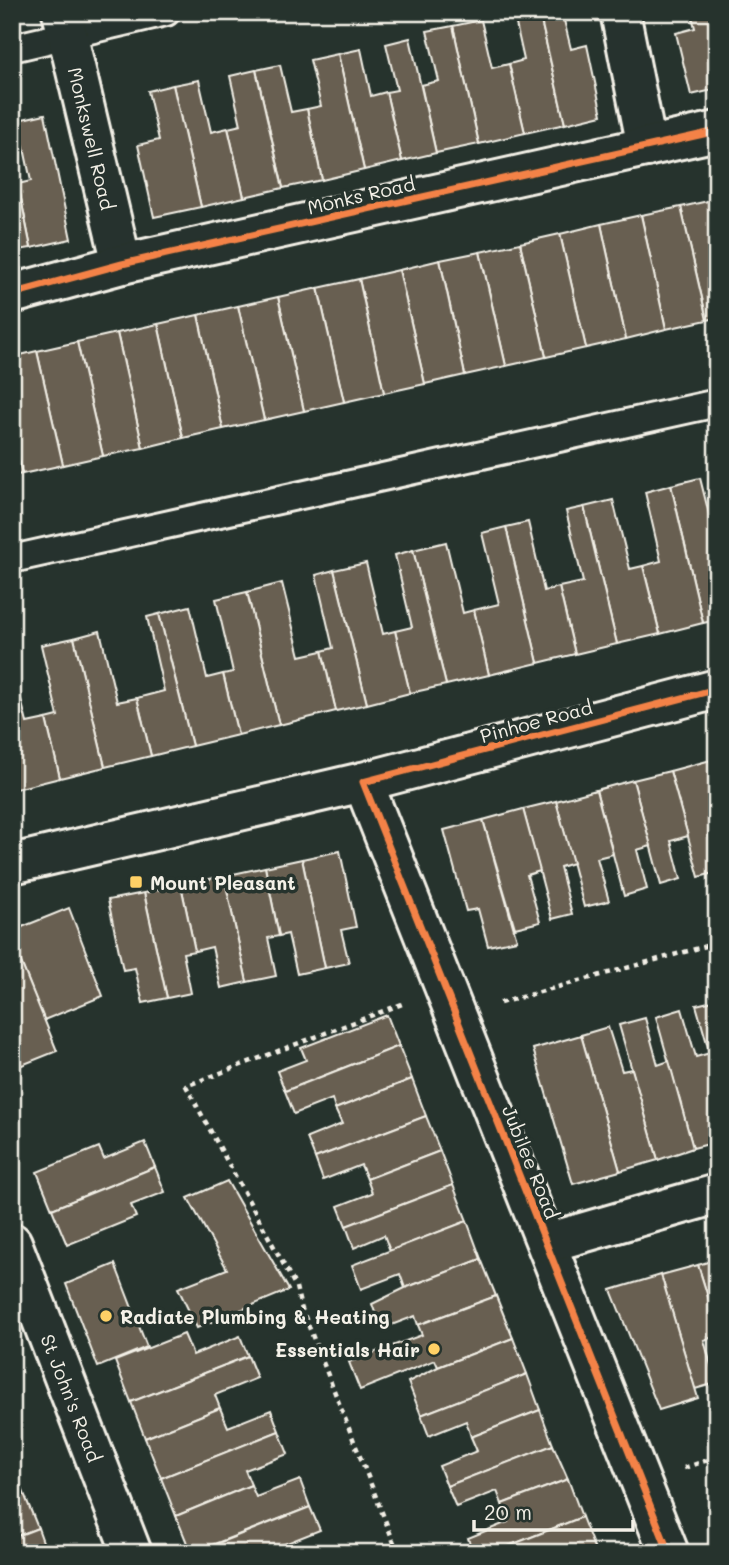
<svg xmlns="http://www.w3.org/2000/svg" width="729" height="1565" viewBox="0 0 729 1565" font-family="Mali,sans-serif">
<style>
.building{fill:#685f51;stroke:#f4f1e8;stroke-width:2}
.lines{fill:none;stroke-linecap:round;stroke-linejoin:round}
.lane-casing{stroke:#f4f1e8;stroke-width:32}
.street-casing{stroke:#f4f1e8;stroke-width:44}
.secondary-casing{stroke:#f4f1e8;stroke-width:44}
.path{stroke:#f4f1e8;stroke-width:4.5;stroke-dasharray:5 5;stroke-linecap:butt}
.lane{stroke:#26332d;stroke-width:26}
.street{stroke:#26332d;stroke-width:38}
.secondary{stroke:#26332d;stroke-width:38}
.cycleway-casing{stroke:#26332d;stroke-width:11}
.cycleway{stroke:#f48246;stroke-width:7}
.poi-dot{fill:#ffd166;stroke:#26332d;stroke-width:2.5}
.labels{text-anchor:middle;dominant-baseline:central;stroke-width:7;stroke-linejoin:round;paint-order:stroke}
.street-label{font-size:19px;fill:#f4f1e8;stroke:#26332d}
.poi-label{font-size:19px;font-weight:bold;fill:#f4f1e8;stroke:#26332d;text-anchor:start}
</style>
<rect width="100%" height="100%" fill="#26332d"/>
<filter id="ink" filterUnits="userSpaceOnUse"><feTurbulence type="fractalNoise" baseFrequency=".0143" numOctaves="2"/><feDisplacementMap in="SourceGraphic" scale="14" xChannelSelector="R" yChannelSelector="G"/><feConvolveMatrix kernelMatrix="1 2 1 2 8 2 1 2 1" color-interpolation-filters="sRGB"/></filter>
<g filter="url(#ink)">
<!-- building -->
<g class="building">
<path d="M526,12h13l26,112 -40,9 -16,-69 15,-4 -10,-45z"/>
<path d="M539,12h23l9,37 16,-4 15,70 -37,9z"/>
<path d="M691,12h26v77l-26,6 -15,-62 19,-5z"/>
<path d="M481,20l11,48 17,-4 16,69 -46,11 -26,-118z"/>
<path d="M453,26l26,118 -43,9 -15,-68 18,-4 -12,-50z"/>
<path d="M410,38l26,115 -34,8 -16,-69 11,-2 -11,-46z"/>
<path d="M361,49l10,47 15,-4 16,69 -38,9 -26,-116z"/>
<path d="M338,54l26,116 -42,10 -15,-71 14,-3 -11,-46z"/>
<path d="M280,65l11,47 16,-3 15,71 -39,8 -27,-118z"/>
<path d="M256,70l27,118 -39,9 -16,-69 13,-3 -11,-49z"/>
<path d="M199,80l12,52 17,-4 16,69 -43,10 -28,-122z"/>
<path d="M173,85l28,122 -47,10 -16,-72 21,-5 -11,-49z"/>
<path d="M45,114l26,125 -40,9 -13,-64 13,-3 -13,-61z"/>
<path d="M18,184l13,64 -19,3v-66z"/>
<path d="M717,199v119l-10,2 -26,-113z"/>
<path d="M681,207l26,113 -41,9 -25,-114z"/>
<path d="M641,215l25,114 -40,10 -25,-115z"/>
<path d="M601,224l25,115 -40,9 -26,-114z"/>
<path d="M560,234l26,114 -40,9 -26,-114z"/>
<path d="M520,243l26,114 -40,9 -26,-114z"/>
<path d="M480,252l26,114 -41,9 -25,-115z"/>
<path d="M440,260l25,115 -40,9 -26,-114z"/>
<path d="M399,270l26,114 -41,9 -25,-114z"/>
<path d="M359,279l25,114 -40,9 -26,-114z"/>
<path d="M318,288l26,114 -40,9 -26,-114z"/>
<path d="M278,297l26,114 -40,9 -26,-114z"/>
<path d="M238,306l26,114 -41,9 -25,-114z"/>
<path d="M198,315l25,114 -40,9 -25,-114z"/>
<path d="M158,324l25,114 -40,10 -26,-115z"/>
<path d="M117,333l26,115 -40,8 -26,-114z"/>
<path d="M77,342l26,114 -40,9 -26,-114z"/>
<path d="M37,351l26,114 -41,9 -10,-45v-72z"/>
<path d="M12,429l10,45 -10,2z"/>
<path d="M700,478l17,68v74l-14,3 -32,-138z"/>
<path d="M671,485l32,138 -43,11 -17,-68 18,-5 -16,-69z"/>
<path d="M613,500l17,69 13,-3 17,68 -43,10 -33,-137z"/>
<path d="M584,507l33,137 -42,10 -16,-67 24,-5 -17,-71z"/>
<path d="M528,522l16,69 15,-4 16,67 -37,9 -32,-136z"/>
<path d="M506,527l32,136 -49,12 -15,-65 25,-6 -17,-71z"/>
<path d="M446,542l17,71 11,-3 15,65 -43,10 -33,-135z"/>
<path d="M413,550l33,135 -36,8 -15,-62 17,-4 -17,-72z"/>
<path d="M366,563l17,71 12,-3 15,62 -43,11 -33,-134z"/>
<path d="M334,570l33,134 -31,7 -14,-60 11,-3 -17,-73z"/>
<path d="M282,583l18,73 22,-5 14,60 -57,14 -32,-133z"/>
<path d="M247,592l32,133 -41,10 -15,-61 10,-2 -17,-73z"/>
<path d="M190,606l17,72 16,-4 15,61 -46,11 -33,-132z"/>
<path d="M159,614l33,132 -41,10 -14,-58 27,-7 -17,-74z"/>
<path d="M100,631l17,71 20,-4 14,58 -46,11 -31,-129z"/>
<path d="M74,638l31,129 -45,11 -14,-59 12,-3 -17,-71z"/>
<path d="M12,663l15,60 19,-4 14,59 -48,12z"/>
<path d="M711,760l6,22v49l-8,2 8,30v9l-18,5 -29,-106z"/>
<path d="M670,771l18,65 -17,5 10,38 -20,6 -28,-105z"/>
<path d="M633,780l18,66 -14,4 10,39 -23,7 -28,-106z"/>
<path d="M596,790l17,64 -16,4 12,43 -25,6 -28,-106z"/>
<path d="M556,801l17,62 -13,4 12,47 -20,5 -29,-110z"/>
<path d="M523,809l17,62 -13,4 13,47 -25,6 -32,-108z"/>
<path d="M483,820l34,120 -29,6 -10,-37 -12,2 -22,-81z"/>
<path d="M340,851l16,76 -15,3 8,33 -24,5 -23,-109z"/>
<path d="M302,859l23,109 -28,6 -9,-40 -9,2 -14,-69z"/>
<path d="M265,867l14,69 -11,2 8,38 -29,6 -23,-106z"/>
<path d="M224,876l23,106 -26,6 -9,-41 -17,4 -14,-66z"/>
<path d="M181,885l14,66 -12,2 8,40 -24,5 -23,-105z"/>
<path d="M144,893l23,105 -24,5 -8,-35 -12,2 -15,-70z"/>
<path d="M69,908l34,88 -59,24 -32,-80v-9z"/>
<path d="M12,940l45,111 -40,16 -5,-13z"/>
<path d="M717,1000v78l-21,-73z"/>
<path d="M682,1009l14,48 14,-4 7,25v64l-24,6 -37,-131z"/>
<path d="M387,1015l12,31 -114,45 -8,-20 29,-11 -5,-12z"/>
<path d="M645,1018l13,47 11,-4 24,87 -35,12 -39,-135z"/>
<path d="M608,1027l14,44 10,-2 26,91 -38,11 -39,-136z"/>
<path d="M581,1035l39,136 -47,13 -40,-135z"/>
<path d="M399,1046l13,33 -77,30 -3,-10 -38,15 -9,-23z"/>
<path d="M412,1079l14,37 -111,42 -8,-20 35,-14 -7,-15z"/>
<path d="M426,1116l14,35 -73,28 -6,-14 -38,15 -8,-22z"/>
<path d="M145,1142l10,25 -103,42 -15,-37 62,-25 5,12z"/>
<path d="M440,1151l13,34 -107,41 -8,-20 34,-13 -5,-14z"/>
<path d="M155,1167l10,25 -34,13 5,12 -69,28 -15,-36z"/>
<path d="M227,1181l62,109 -92,38 -19,-40 49,-19 -39,-71z"/>
<path d="M453,1185l14,36 -77,30 -6,-16 -30,13 -8,-22z"/>
<path d="M467,1221l14,38 -76,29 -5,-14 -39,15 -9,-24z"/>
<path d="M481,1259l15,37 -78,29 -3,-9 -34,13 -9,-25 33,-16z"/>
<path d="M717,1259v67l-19,-61z"/>
<path d="M115,1264l32,83 -49,20 -32,-83z"/>
<path d="M698,1265l19,61v10l-13,4 12,43 -21,6 -34,-114z"/>
<path d="M661,1275l37,123 -39,12 -48,-120z"/>
<path d="M496,1296l17,42 -75,29 -3,-7 -75,30 -11,-28 73,-27 -4,-10z"/>
<path d="M184,1334l9,21 47,-19 8,20 -117,46 -16,-41z"/>
<path d="M513,1338l14,36 -106,41 -13,-33 30,-15z"/>
<path d="M248,1356l9,22 -42,17 5,13 -75,30 -14,-36z"/>
<path d="M527,1374l13,36 -69,27 -5,-16 -37,15 -8,-21z"/>
<path d="M220,1408l8,19 43,-17 8,21 -118,47 -16,-40z"/>
<path d="M540,1410l13,35 -106,41 -8,-20 38,-15 -6,-14z"/>
<path d="M279,1431l9,23 -43,16 6,15 -75,31 -15,-38z"/>
<path d="M553,1445l15,34 -66,25 -5,-13 -41,16 -9,-21z"/>
<path d="M12,1463l9,23 -9,3z"/>
<path d="M568,1479l14,38 -91,36h-18l-5,-15 40,-16 -6,-18z"/>
<path d="M300,1480l10,27 -119,46 -15,-37 75,-31 5,12z"/>
<path d="M21,1486l17,42 -26,10v-49z"/>
<path d="M310,1507l10,23 -46,18 2,5h-83z"/>
<path d="M582,1517l14,36h-105z"/>
<path d="M38,1528l9,25h-35v-15z"/>
</g>
<g class="lines">
<defs>
<g id="lane">
<path d="M12,48l154,-36"/>
<path d="M12,559l705,-156"/>
</g>
<g id="street">
<path id="s1" d="M62,12l60,252"/>
<path d="M620,12l27,135"/>
<path d="M12,294l110,-30 595,-133"/>
<path d="M363,782l306,771"/>
<path id="s2" d="M12,1243l120,310"/>
<path d="M547,1243l170,-49"/>
</g>
<path id="secondary" d="M12,864l351,-82 354,-93"/>
</defs>
<!-- lane casing -->
<use href="#lane" class="lane-casing"/>
<!-- street casing -->
<use href="#street" class="street-casing"/>
<!-- secondary casing -->
<use href="#secondary" class="secondary-casing"/>
<!-- path -->
<g class="path">
<path d="M500,1003l217,-60"/>
<path d="M684,1468l33,-11"/>
<path d="M398,1553l-98,-249 -4,-17 -110,-201 216,-82"/>
</g>
<!-- lane -->
<use href="#lane" class="lane"/>
<!-- street -->
<use href="#street" class="street"/>
<!-- secondary -->
<use href="#secondary" class="secondary"/>
<defs>
<g id="cycleway">
<path d="M12,294l110,-30 595,-133"/>
<path d="M669,1553l-306,-771 354,-93"/>
</g>
</defs>
<!-- cycleway casing -->
<use href="#cycleway" class="cycleway-casing"/>
<!-- cycleway -->
<use href="#cycleway" class="cycleway"/>
</g>
</g>
<!-- markers -->
<g class="poi-dot">
<rect x="129" y="875" width="14" height="14" rx="3.5"/>
<circle cx="106" cy="1316" r="7"/>
<circle cx="434" cy="1349" r="7"/>
</g>
<g class="labels">
<!-- street labels -->
<g class="street-label">
<text stroke="none"><textPath href="#s1" startOffset="130">Monkswell Road</textPath></text>
<text transform="translate(361 195) rotate(-13)">Monks Road</text>
<text transform="translate(536 721) rotate(-15)">Pinhoe Road</text>
<text transform="translate(531 1162) rotate(68)">Jubilee Road</text>
<text stroke="none"><textPath href="#s2" startOffset="166">St John's Road</textPath></text>
</g>
<!-- poi labels -->
<g class="poi-label">
<text x="150" y="882">Mount Pleasant</text>
<text x="120" y="1316">Radiate Plumbing &amp; Heating</text>
<text x="420" y="1349" text-anchor="end">Essentials Hair</text>
</g>
</g>
<!-- margin -->
<rect width="729" height="1565" fill="none" stroke="#26332d" stroke-width="42"/>
<rect x="21" y="21" width="687" height="1523" fill="none" stroke="#f4f1e8" stroke-width="2.5" filter="url(#ink)"/>
<!-- scale -->
<path d="M474 1520v10h159v-10" fill="none" stroke="#f4f1e8" stroke-width="3.5"/>
<text x="484" y="1520" font-size="21" fill="#f4f1e8" stroke="#26332d" stroke-width="5" paint-order="stroke">20 m</text>
</svg>
